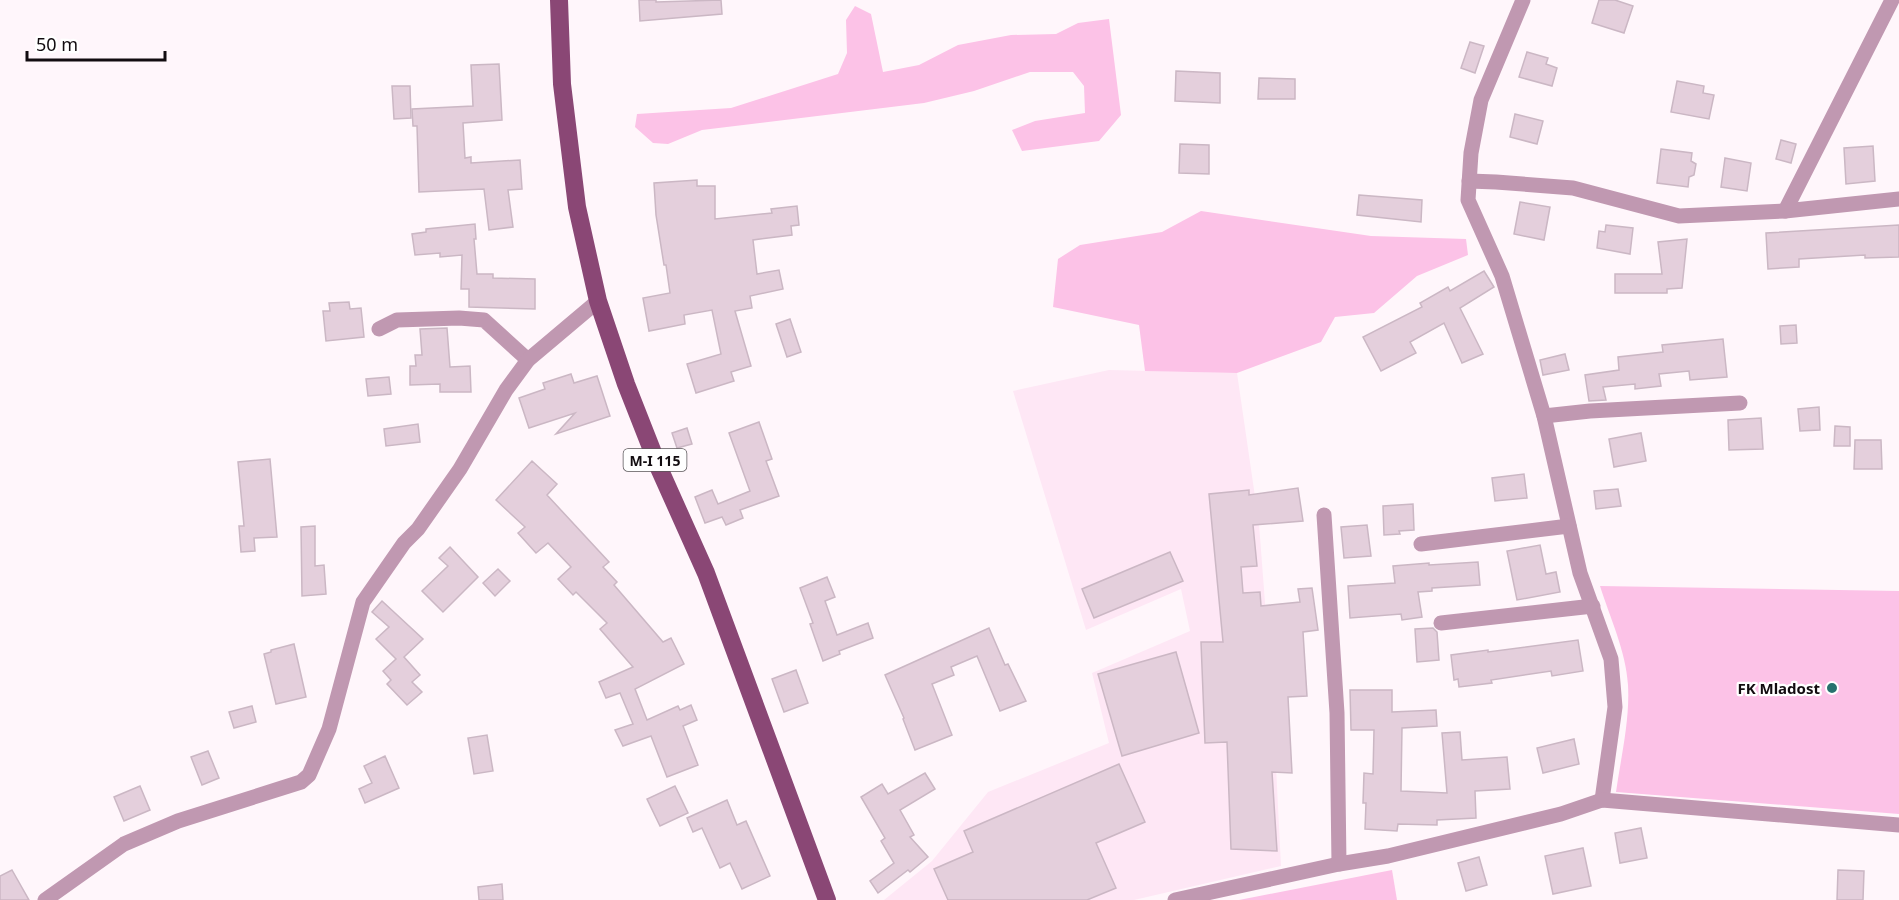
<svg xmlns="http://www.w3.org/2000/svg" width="1899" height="900" viewBox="0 0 1899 900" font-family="'Noto Sans',sans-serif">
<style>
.built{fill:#fee7f5}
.green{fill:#fcc2e7}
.building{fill:#e4cfdc;stroke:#cbb7c4;stroke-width:1.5}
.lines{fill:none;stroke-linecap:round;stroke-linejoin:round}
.street{stroke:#c098b1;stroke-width:15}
.primary{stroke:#8a4775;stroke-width:18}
.poi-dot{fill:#27716e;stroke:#fff;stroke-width:2}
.labels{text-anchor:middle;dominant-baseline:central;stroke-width:4.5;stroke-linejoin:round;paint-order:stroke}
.shield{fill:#fff;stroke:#595558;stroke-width:1.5}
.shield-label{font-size:14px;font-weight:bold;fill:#120c10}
.poi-label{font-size:15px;font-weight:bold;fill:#120c10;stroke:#fff;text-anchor:end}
</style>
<rect width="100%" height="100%" fill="#fff6fb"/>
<!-- built -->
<path class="built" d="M1109,370l128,3 22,151 14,183 8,159 -147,34h-250l48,-39 56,-69 121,-49 -17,-70 98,-42 -9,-42 -95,41 -73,-239z"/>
<!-- green -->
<g class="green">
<path d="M855,6l16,8 12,58 36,-7 39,-20 53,-10 45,-1 22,-11 31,-4 12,96 -22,26 -77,10 -10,-21 23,-9 50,-8 -1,-27 -11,-14h-43l-56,19 -50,12 -222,27 -34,14 -15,-1 -18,-16 2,-13 94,-6 107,-34 9,-21 -1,-33z"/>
<path d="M1201,211l170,25 95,3 2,16 -51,21 -43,37 -39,4 -14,25 -84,31 -92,-2 -6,-46 -86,-18 5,-48 22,-14 82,-13z"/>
<path d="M1600,586l299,5v223l-283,-22c5,-35 14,-72 12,-107 -2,-34 -18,-67 -28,-99z"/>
<path d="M1392,870l5,30h-158z"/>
</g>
<!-- building -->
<g class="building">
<path d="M639,0h17v2l65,-2 1,14 -82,7z"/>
<path d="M1599,0h16l18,6 -9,27 -32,-10z"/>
<path d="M1470,42l14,4 -9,27 -14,-5z"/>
<path d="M1527,52l21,6 -2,6 11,4 -5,18 -33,-9z"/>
<path d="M499,64l3,56 -39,3 2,35 6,-1v6l49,-3 2,29 -14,1 5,37 -24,3 -5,-41 -65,3 -2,-66h-4l-1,-17 61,-3 -2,-41z"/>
<path d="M1176,71l44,2v30l-45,-2z"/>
<path d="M1259,78l36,1v20h-37z"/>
<path d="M1677,81l27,5 -1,7 11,2 -5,24 -38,-7z"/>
<path d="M392,86h18l1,32 -17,1z"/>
<path d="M1515,114l28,7 -6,23 -27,-7z"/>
<path d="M1781,140l15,4 -5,19 -15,-4z"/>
<path d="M1180,144l29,1v29l-30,-1z"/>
<path d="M1873,146l2,35 -29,3 -2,-36z"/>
<path d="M1661,149l31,4 -1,8 5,3 -2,11 -5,2 -1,10 -31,-4z"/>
<path d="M1725,158l26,5 -4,28 -26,-4z"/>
<path d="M697,180v6h18v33l57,-6 -1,-4 26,-3 2,19 -8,1 1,9 -39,5 4,34 22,-4 4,19 -33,7 2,12 -17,3 16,55 -20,6 3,9 -38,12 -9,-29 34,-10 -9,-44 -28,5 1,9 -36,7 -6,-33 27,-5 -4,-28h-2l-8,-50 -2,-32z"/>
<path d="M1359,195l63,5 -1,22 -64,-7z"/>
<path d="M1520,202l30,5 -6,33 -30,-6z"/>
<path d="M475,224l1,15h-2l3,35h16v4l42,1v30l-66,-2v-18h-8l1,-34 -22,2v-4l-25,2 -3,-21 14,-2v-3z"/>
<path d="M1606,225l27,3 -3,26 -33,-6 2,-17 6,1z"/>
<path d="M1899,225v32l-34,1v-3l-66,4v8l-31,2 -2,-36z"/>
<path d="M1687,239l-5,49 -15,1v4h-52v-19h47l-4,-32z"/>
<path d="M1484,271l10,16 -34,21 23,46 -21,9 -18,-40 -34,19 6,11 -35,18 -18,-34 59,-30 -2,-4 28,-16 2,4z"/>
<path d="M349,302l1,7 11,-1 3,29 -38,4 -3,-30h7l-1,-8z"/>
<path d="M790,319l11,33 -14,5 -11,-33z"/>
<path d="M1796,325l1,18 -16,1 -1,-18z"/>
<path d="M447,328l3,39 20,-1 1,26h-31v-8l-30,1v-19h6l-1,-11h7l-2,-26z"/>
<path d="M1723,339l4,38 -37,3 -1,-9 -30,3 2,12 -26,3v-5l-32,3 3,13 -17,1 -4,-26 34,-5 -1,-13 45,-5 -1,-7z"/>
<path d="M1565,354l4,16 -26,5 -3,-15z"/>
<path d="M571,374l3,9 23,-7 13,40 -54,18 19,-21 -46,15 -10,-30 26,-9 -2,-6z"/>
<path d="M389,377l2,17 -23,2 -2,-17z"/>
<path d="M1819,407l1,23 -20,1 -2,-22z"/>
<path d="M1761,418l2,31 -34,1 -1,-30z"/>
<path d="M759,422l13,37 -6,2 13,35 -39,14 3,8 -17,7 -4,-8 -17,6 -10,-26 17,-7 6,14 32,-13 -21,-58z"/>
<path d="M418,424l2,18 -34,4 -2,-17z"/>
<path d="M1835,426l15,1v19h-16z"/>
<path d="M687,428l5,16 -15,4 -5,-15z"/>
<path d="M1641,433l5,28 -32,6 -5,-28z"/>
<path d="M1855,440h26l1,29h-28z"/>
<path d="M270,459l7,78 -23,1 1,13 -14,1 -2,-26h5l-6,-64z"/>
<path d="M532,461l25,23 -10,11 62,67 -6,5 14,15 -3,3 49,57 8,-4 13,26 -49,25 12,31 31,-14 2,4 11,-5 6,15 -14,6 15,39 -31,12 -16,-41 -28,10 -8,-16 18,-6 -13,-31 -14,5 -7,-16 34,-15 -33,-38 7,-6 -31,-31 -3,3 -15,-16 13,-12 -23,-24 -12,10 -18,-20 7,-6 -29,-27z"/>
<path d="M1524,474l3,24 -32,3 -3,-23z"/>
<path d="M1298,488l5,33 -50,4 4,41 -16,1 2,26 17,-1 1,14 39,-4 -2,-13 14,-1 6,42 -15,2 4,64 -19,1 4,76 -20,-1 5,79 -46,-2 -4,-107 -22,1 -4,-101h22l-14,-148 40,-4v5z"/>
<path d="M1618,489l3,17 -25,3 -2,-18z"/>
<path d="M1413,504l1,26 -15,1 1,3 -16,1 -1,-29z"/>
<path d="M1367,525l4,31 -27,2 -3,-31z"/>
<path d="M315,526v40l9,-1 2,29 -24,2 -1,-69z"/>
<path d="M1540,545l6,29 10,-2 4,20 -43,8 -10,-49z"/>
<path d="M450,547l28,30 -35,35 -21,-21 26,-25 -9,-8z"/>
<path d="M1170,552l13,29 -89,37 -12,-29z"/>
<path d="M1478,562l2,23 -48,3v3l-14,1 4,25 -20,3 -1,-6 -51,4 -2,-32 47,-3 -2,-17 36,-3v2z"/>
<path d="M498,569l12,12 -15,15 -12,-13z"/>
<path d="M827,577l8,20 -10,4 12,34 31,-12 5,15 -34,13 1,3 -17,7 -13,-37 3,-1 -13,-35z"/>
<path d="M382,601l41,38 -19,18 16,18 -8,7 10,10 -15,13 -20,-21 4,-4 -8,-9 13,-12 -20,-20 13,-12 -17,-15z"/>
<path d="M989,628l16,37 3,-1 18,37 -26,10 -23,-55 -26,11 3,8 -22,9 20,51 -37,15 -12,-31 1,-1 -19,-43z"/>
<path d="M1433,628l4,4 2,28 -22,2 -2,-33z"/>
<path d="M1578,640l5,31 -31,5 -1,-5 -60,9 1,3 -33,4 -1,-8 -4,1 -3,-25 37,-5v2z"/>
<path d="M294,644l12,53 -30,7 -12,-50 7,-2v-2z"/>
<path d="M1176,652l23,81 -77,23 -24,-82z"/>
<path d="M796,670l12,33 -24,9 -12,-33z"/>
<path d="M1350,690h42v22l44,-2 1,16 -35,2 -1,63 46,2 -5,-60 18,-1 2,28 45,-3 3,32 -35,2 1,27 -39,2v5l-39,-1 -1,7 -32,-2 1,-26h-3l1,-30 9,1 1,-44h-23z"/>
<path d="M252,706l4,16 -22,6 -5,-16z"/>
<path d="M487,735l6,36 -19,3 -6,-36z"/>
<path d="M1574,739l5,25 -36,9 -6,-25z"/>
<path d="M208,751l11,27 -17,7 -11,-28z"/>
<path d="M385,756l14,32 -34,15 -6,-14 13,-6 -8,-17z"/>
<path d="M1119,764l26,58 -49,21 20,45 -29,12h-139l-14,-31 39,-17 -9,-21z"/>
<path d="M925,773l10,16 -35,21 14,25 -4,2 18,20 -18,15 -2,-2 -30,23 -8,-12 24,-18 -13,-22 4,-3 -24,-41 21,-13 6,10z"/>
<path d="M140,786l10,24 -26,11 -10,-24z"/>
<path d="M675,786l13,27 -28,13 -13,-27z"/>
<path d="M727,800l10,25 9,-4 24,55 -28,13 -12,-26 -10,5 -18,-40 -9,4 -6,-14z"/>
<path d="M1641,828l6,30 -27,5 -5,-30z"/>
<path d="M1583,848l8,38 -38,8 -8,-38z"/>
<path d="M1479,857l8,28 -21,6 -8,-28z"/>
<path d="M12,870l17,30h-29v-24z"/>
<path d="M1838,870l26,1 -1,29h-26z"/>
<path d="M502,884l1,16h-24l-1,-13z"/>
</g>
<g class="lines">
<!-- street -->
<g class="street">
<path d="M1523,0l-42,100 -10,53 -3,47 34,76 42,140 36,157 31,86 4,48 -13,93"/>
<path d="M1469,181l27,1 77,6 106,28 106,-5 114,-12"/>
<path d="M1785,211l107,-211"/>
<path d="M379,329l18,-9 62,-2 25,2 44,40"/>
<path d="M1544,416l46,-5 150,-8"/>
<path d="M1324,515l13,198 2,151"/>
<path d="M1421,544l148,-18"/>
<path d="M1441,623l152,-17"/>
<path d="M45,900l79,-56 54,-23 123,-39 8,-7 20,-46 34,-127 41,-59 14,-14 42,-60 46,-79 22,-30 70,-59"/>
<path d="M1175,900l164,-36 49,-8 173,-42 41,-14 297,25"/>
</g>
<!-- primary -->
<path class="primary" d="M559,0l3,84 15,123 21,94 28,83 33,84 47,105 121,327"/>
</g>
<!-- markers -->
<circle class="poi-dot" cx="1832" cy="688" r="6"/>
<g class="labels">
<!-- shield labels -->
<rect class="shield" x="623.5" y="449" width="63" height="22" rx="4.5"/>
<g class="shield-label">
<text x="655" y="460">M-I 115</text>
</g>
<!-- poi labels -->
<g class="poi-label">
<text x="1820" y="688">FK Mladost</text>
</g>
</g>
<!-- scale -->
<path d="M27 51v9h138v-9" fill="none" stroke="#120c10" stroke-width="3"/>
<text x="36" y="51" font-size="18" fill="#120c10" stroke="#ffffff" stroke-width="4.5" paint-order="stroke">50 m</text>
</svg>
